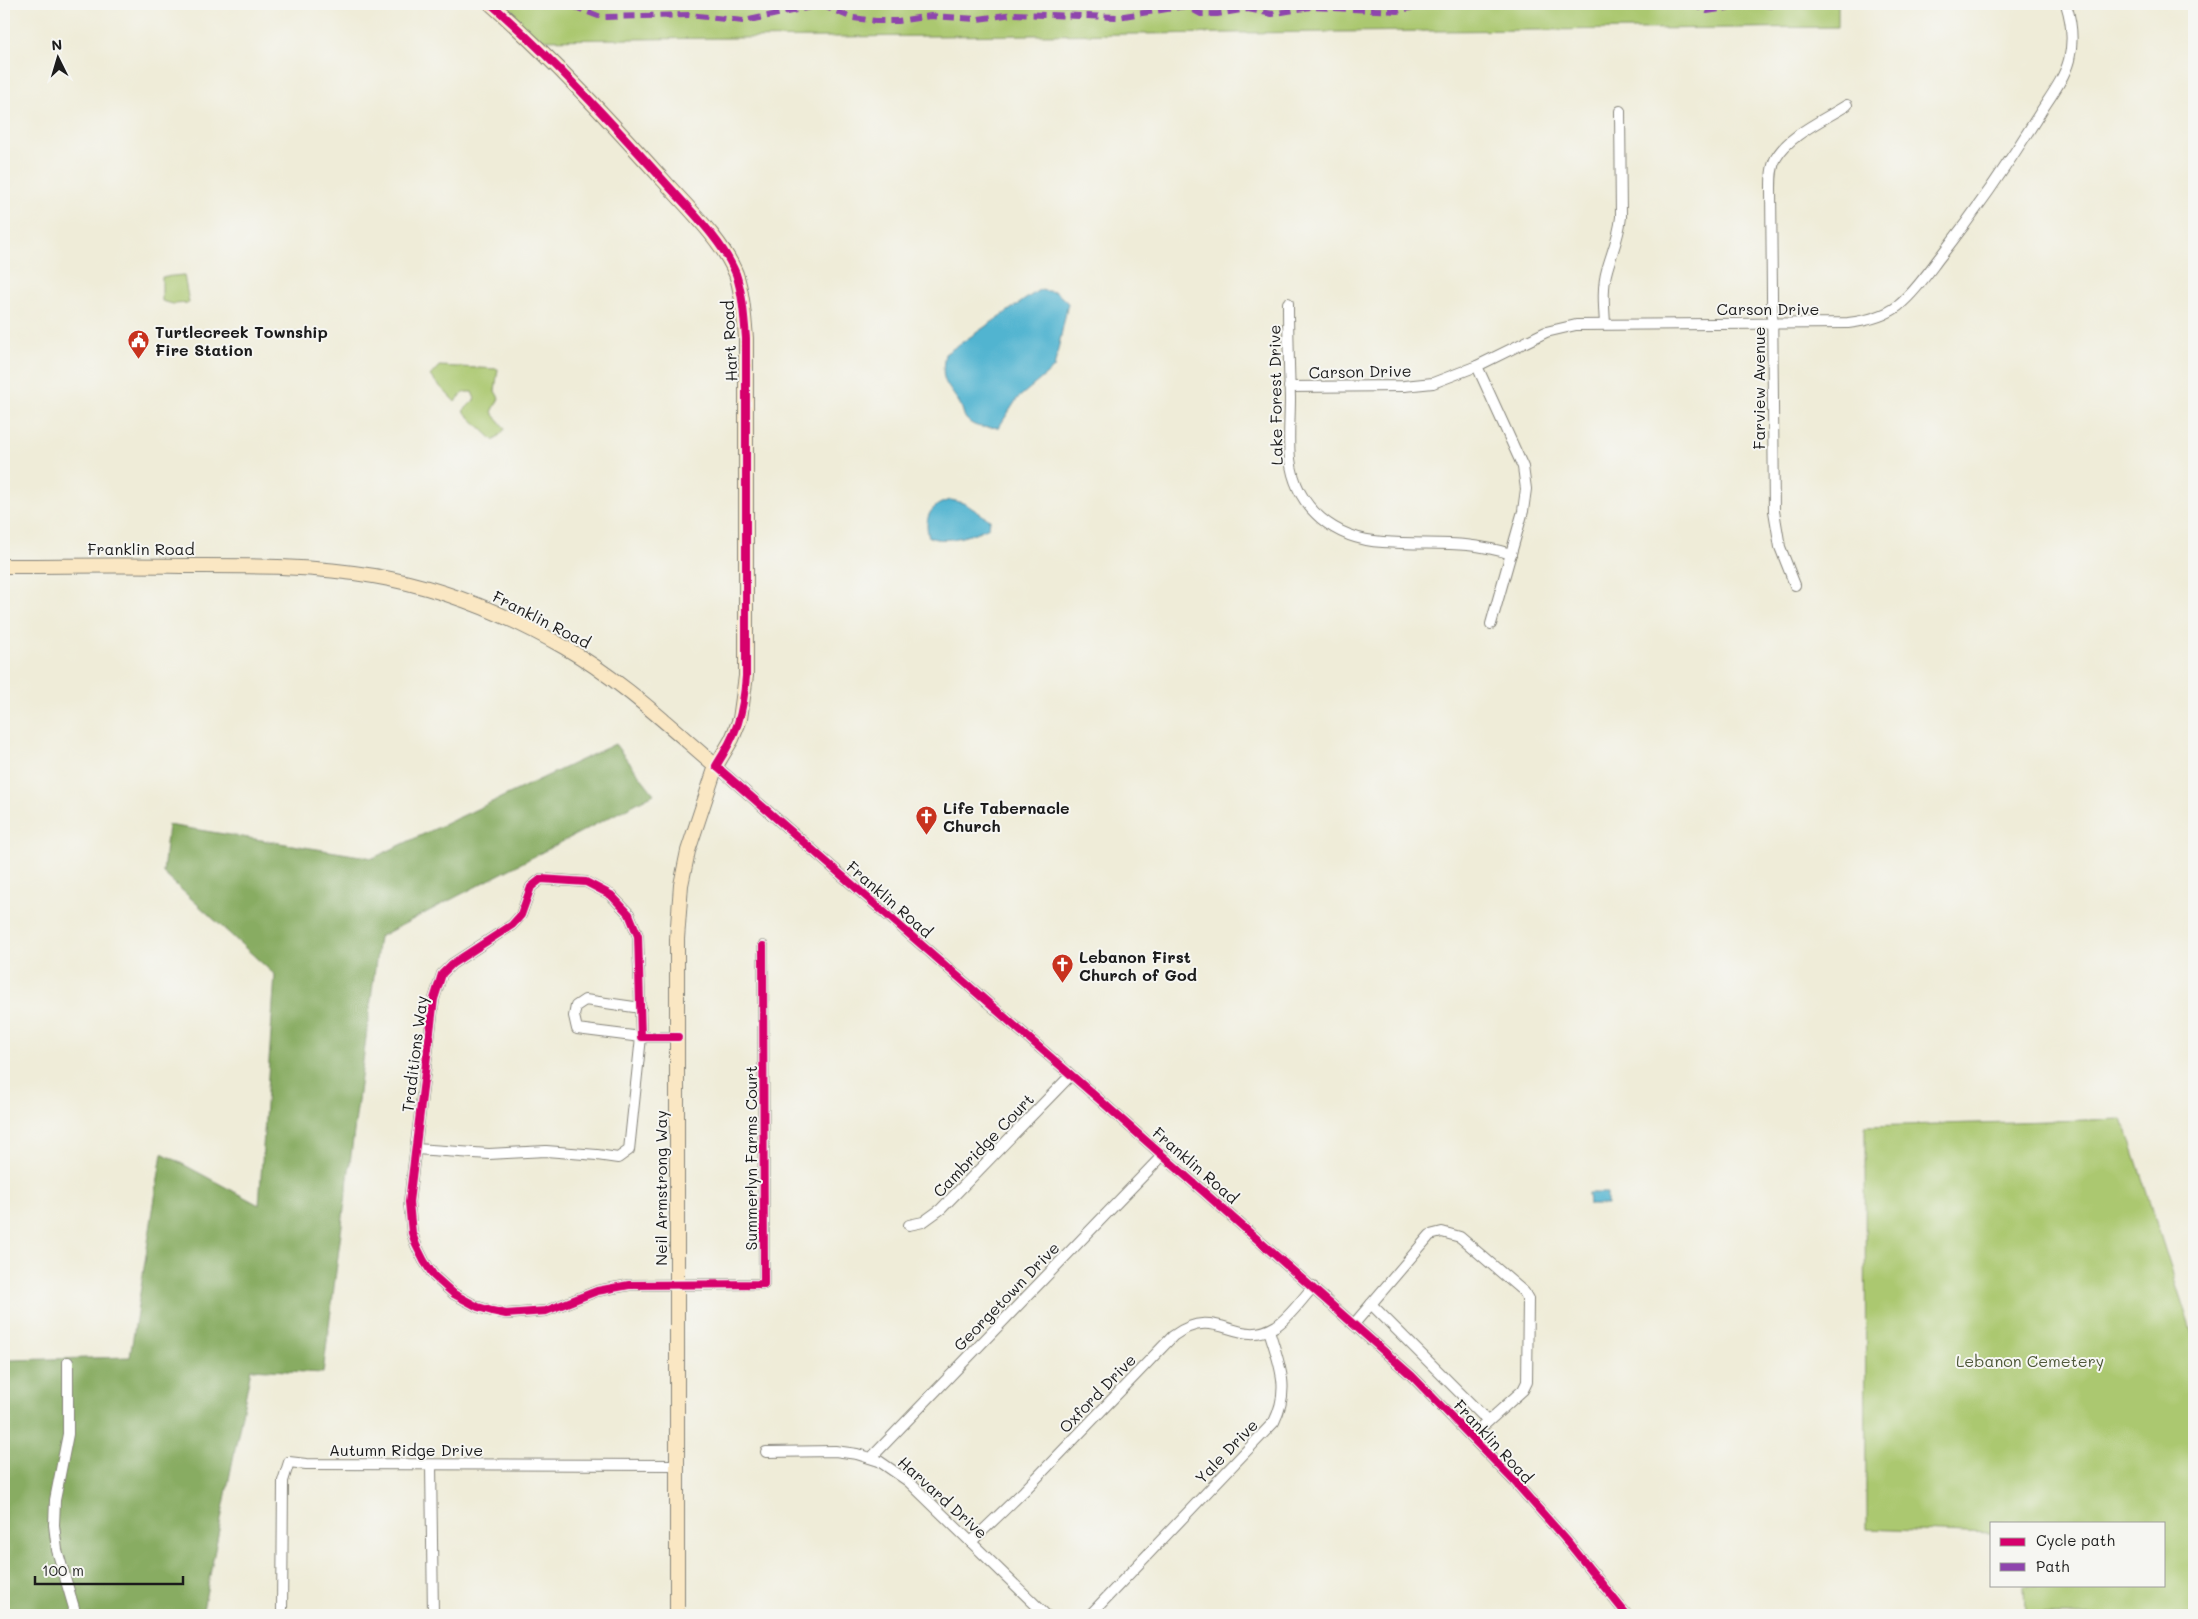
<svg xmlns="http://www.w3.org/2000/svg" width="2198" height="1619" viewBox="0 0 2198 1619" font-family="Mali,sans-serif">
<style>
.green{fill:#abc86f;stroke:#647246}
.forest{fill:#88ac62;stroke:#52643f}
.water{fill:#51b4d0;stroke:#366876}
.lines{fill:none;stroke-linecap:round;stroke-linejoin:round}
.street-casing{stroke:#86847a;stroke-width:12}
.secondary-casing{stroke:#86847a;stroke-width:16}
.street{stroke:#fff;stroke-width:10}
.secondary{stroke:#fae7c3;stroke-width:14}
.quiet{stroke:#8e44ad;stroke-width:6;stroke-dasharray:12 6;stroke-linecap:butt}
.cycleway-casing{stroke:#f6f6f2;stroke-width:11}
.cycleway{stroke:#d6006c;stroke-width:8}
.labels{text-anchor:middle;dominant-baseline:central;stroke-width:4;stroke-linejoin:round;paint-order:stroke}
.street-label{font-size:16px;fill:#1c1c1c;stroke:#f6f6f2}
.poi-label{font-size:16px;font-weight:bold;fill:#1c1c1c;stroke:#f6f6f2;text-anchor:start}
.park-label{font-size:16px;fill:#4e5839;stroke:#f6f6f2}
</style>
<rect width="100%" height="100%" fill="#f6f6f2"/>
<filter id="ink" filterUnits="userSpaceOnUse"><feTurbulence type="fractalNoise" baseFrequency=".02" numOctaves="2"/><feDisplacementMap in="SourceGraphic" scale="10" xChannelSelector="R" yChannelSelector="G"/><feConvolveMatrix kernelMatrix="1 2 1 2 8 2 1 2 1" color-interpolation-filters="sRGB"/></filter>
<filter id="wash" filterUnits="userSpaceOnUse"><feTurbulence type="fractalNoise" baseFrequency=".0096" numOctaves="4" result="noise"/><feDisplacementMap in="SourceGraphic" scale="20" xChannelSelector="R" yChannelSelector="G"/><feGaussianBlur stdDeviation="1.12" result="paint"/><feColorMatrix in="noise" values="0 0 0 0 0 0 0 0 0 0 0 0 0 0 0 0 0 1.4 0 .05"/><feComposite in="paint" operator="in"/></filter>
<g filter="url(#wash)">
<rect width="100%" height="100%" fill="#efecd8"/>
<!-- green -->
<g class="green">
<path d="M491,4h1347v23l-1307,13z"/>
<path d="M184,275l5,28 -16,1 -11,-3v-24z"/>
<path d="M439,366l59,3 -3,22 4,7 -7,14 13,17 -11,12 -31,-30 12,-12 -3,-7h-8l-9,10 -25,-26z"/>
<path d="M2123,1119l71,221v275h-169l-1,-30h140v-62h-172v11l-126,-5 -1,-403z"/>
</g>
<!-- forest -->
<path class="forest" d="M615,744l39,50 -275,143 -56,436 -72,-4 -49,246h-198v-284l4,29 122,-3 32,-204 97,52 16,-230 -112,-102 5,-48 205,33z"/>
<!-- water -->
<g class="water">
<path d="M1039,290l17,2 12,11 -14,65 -37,31 -18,28c-11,1 -24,2 -33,-8 -3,-4 -3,-10 -6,-15 -14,-22 -20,-21 -15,-50z"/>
<path d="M951,500l13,3 26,17 -1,7c-16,8 -43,17 -60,10 -6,-20 2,-33 22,-37z"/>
<path d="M1588,1193h19v12h-18z"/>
</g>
</g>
<g filter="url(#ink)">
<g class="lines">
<defs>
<g id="street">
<path d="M1288,303c0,32 1,63 2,95 0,20 -2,41 0,61 6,50 45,80 93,83 47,4 81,-3 128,12"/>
<path d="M1605,324c-1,-17 -3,-37 2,-54 5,-18 12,-33 14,-53l-1,-106"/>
<path d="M1477,366l46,101 3,22 -3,22 -32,113"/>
<path d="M1289,387l115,-1 29,-3 44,-17 69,-34 30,-7 272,-2c17,-2 36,-6 50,-17 16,-13 29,-32 42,-49 36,-46 69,-94 100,-144 10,-16 24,-34 29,-53 5,-20 3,-37 -3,-56"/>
<path d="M1795,585l-15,-38 -6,-36 -3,-323c0,-10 0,-21 5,-30 14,-24 48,-38 71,-53"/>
<path d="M716,766l377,328 319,282 102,105 54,61 59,73"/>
<path d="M678,1037h-37l-3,-101 -9,-22 -18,-19 -25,-13 -45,-3 -10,8 -10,28 -9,10 -60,39 -10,10 -8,25 -25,203 3,31 4,12 8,16 10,15 20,18 24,13 14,4 14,3 40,-3 51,-20 32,-6 135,-1 -1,-338"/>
<path d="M416,1149l73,5 57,-3 51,4 21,3 11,-8 12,-113 -64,-8 -3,-13 2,-10 9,-6 56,8"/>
<path d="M909,1225l14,-3 18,-13 130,-134"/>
<path d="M1371,1304l117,117"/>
<path d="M1354,1324l76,-89 12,-3 18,5 64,55 4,7 -1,83 -4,8 -51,46"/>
<path d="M68,1362v72l-13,66 -1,25 3,25 17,58 -1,7"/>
<path d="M766,1452l69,-1 22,3 22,7 29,20 138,134"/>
<path d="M871,1458l292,-303"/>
<path d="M431,1465l2,150"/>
<path d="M971,1542l53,-51 149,-155c45,-33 63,14 103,-10 14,-9 26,-27 37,-39"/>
<path d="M282,1615l1,-134 6,-19 17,2 371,1"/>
<path d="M1090,1615l184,-193c17,-34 5,-58 -5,-92"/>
</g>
<g id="secondary">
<path d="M491,4c62,55 117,115 173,177 23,26 59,60 72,93 7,21 8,43 10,64v338l-6,43 -8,20 -16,27 -28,85 -7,34 -4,54v676"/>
<path d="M4,566c59,0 118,-1 177,0 65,0 129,-1 193,10 66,11 132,38 190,71 56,32 104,78 152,119"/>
</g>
</defs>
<!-- street casing -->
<use href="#street" class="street-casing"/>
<!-- secondary casing -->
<use href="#secondary" class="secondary-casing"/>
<!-- street -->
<use href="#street" class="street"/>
<!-- secondary -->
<use href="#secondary" class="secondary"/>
<!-- quiet -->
<g class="quiet">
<path d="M573,4l2,3 26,10 88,-2 55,6 67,-14h15l27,11 23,3h22l33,-5 47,3 35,-5 105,3 68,-11 15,8h16l31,-5 24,5 38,-7 87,4 30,-7"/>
<path d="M1690,4l17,7 48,-7 18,2v-2"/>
</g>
<defs>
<g id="cycleway">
<path d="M491,4c62,55 117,115 173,177 23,26 59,60 72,93 7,21 8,43 10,64v338c-3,40 -9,57 -30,90l377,328 319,282 102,105 54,61 59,73"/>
<path d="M678,1037h-37l-3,-101 -9,-22 -18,-19 -25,-13 -45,-3 -10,8 -10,28 -9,10 -60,39 -10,10 -8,25 -25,203 3,31 4,12 8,16 10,15 20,18 24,13 14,4 14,3 40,-3 51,-20 32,-6 135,-1 -1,-338"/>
</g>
</defs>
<!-- cycleway casing -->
<use href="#cycleway" class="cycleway-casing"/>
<!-- cycleway -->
<use href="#cycleway" class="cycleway"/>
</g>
</g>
<!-- icons -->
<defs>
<symbol id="civic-pin" viewBox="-11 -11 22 30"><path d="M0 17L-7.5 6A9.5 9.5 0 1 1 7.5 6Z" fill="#c8321e" stroke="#f6f6f2"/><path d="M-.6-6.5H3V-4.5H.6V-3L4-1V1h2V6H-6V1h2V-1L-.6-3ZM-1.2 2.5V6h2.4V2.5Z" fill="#fff"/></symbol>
<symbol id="church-pin" viewBox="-11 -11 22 30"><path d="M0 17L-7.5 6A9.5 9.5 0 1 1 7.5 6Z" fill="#c8321e" stroke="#f6f6f2"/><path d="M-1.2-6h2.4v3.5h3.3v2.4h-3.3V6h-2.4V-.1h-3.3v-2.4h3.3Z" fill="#fff"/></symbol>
</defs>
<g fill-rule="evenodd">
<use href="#civic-pin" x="126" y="328" width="25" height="34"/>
<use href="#church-pin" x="914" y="804" width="25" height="34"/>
<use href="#church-pin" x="1050" y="952" width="25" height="34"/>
</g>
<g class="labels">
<!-- street labels -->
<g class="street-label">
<text x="1768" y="308">Carson Drive</text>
<text transform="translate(729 341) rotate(-93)">Hart Road</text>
<text transform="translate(1360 371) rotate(-1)">Carson Drive</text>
<text transform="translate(1758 388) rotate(-90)">Farview Avenue</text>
<text transform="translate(1275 395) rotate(-91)">Lake Forest Drive</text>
<text x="141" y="548">Franklin Road</text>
<text transform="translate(542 619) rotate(27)">Franklin Road</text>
<text transform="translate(890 899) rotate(41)">Franklin Road</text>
<text transform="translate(414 1054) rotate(-83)">Traditions Way</text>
<text transform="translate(983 1145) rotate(-46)">Cambridge Court</text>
<text transform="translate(750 1158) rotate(-90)">Summerlyn Farms Court</text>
<text transform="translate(1196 1165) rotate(41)">Franklin Road</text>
<text transform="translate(660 1188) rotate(-90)">Neil Armstrong Way</text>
<text transform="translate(1006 1296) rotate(-46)">Georgetown Drive</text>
<text transform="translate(1097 1393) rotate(-46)">Oxford Drive</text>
<text transform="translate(1494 1441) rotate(47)">Franklin Road</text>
<text x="406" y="1449">Autumn Ridge Drive</text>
<text transform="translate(1226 1451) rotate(-46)">Yale Drive</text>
<text transform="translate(943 1497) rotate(42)">Harvard Drive</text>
</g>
<!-- poi labels -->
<g class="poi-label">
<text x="155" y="331">Turtlecreek Township<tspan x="155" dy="18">Fire Station</tspan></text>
<text x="943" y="807">Life Tabernacle<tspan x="943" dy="18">Church</tspan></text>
<text x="1079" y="956">Lebanon First<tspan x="1079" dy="18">Church of God</tspan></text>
</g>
<!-- park labels -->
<g class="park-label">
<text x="2030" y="1360">Lebanon Cemetery</text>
</g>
</g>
<!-- margin -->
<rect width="2198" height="1619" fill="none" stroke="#f6f6f2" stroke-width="20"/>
<!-- legend -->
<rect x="1990" y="1522" width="175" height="65" fill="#f6f6f2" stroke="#9f9f9c"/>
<rect x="2000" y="1538" width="25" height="8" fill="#d6006c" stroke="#9f9f9c"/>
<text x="2036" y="1546" font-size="15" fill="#1c1c1c">Cycle path</text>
<rect x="2000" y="1563" width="25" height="8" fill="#8e44ad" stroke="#9f9f9c"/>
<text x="2036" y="1572" font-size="15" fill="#1c1c1c">Path</text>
<!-- north arrow -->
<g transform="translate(58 58) rotate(355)" stroke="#f6f6f2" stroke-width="4" paint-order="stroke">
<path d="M0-4L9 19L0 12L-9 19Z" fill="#1c1c1c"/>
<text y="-8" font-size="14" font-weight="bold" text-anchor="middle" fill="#1c1c1c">N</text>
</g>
<!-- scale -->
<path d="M35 1576v8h148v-8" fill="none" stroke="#1c1c1c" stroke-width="2.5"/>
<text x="42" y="1576" font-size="15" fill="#1c1c1c" stroke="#f6f6f2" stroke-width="4" paint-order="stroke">100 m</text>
</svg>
